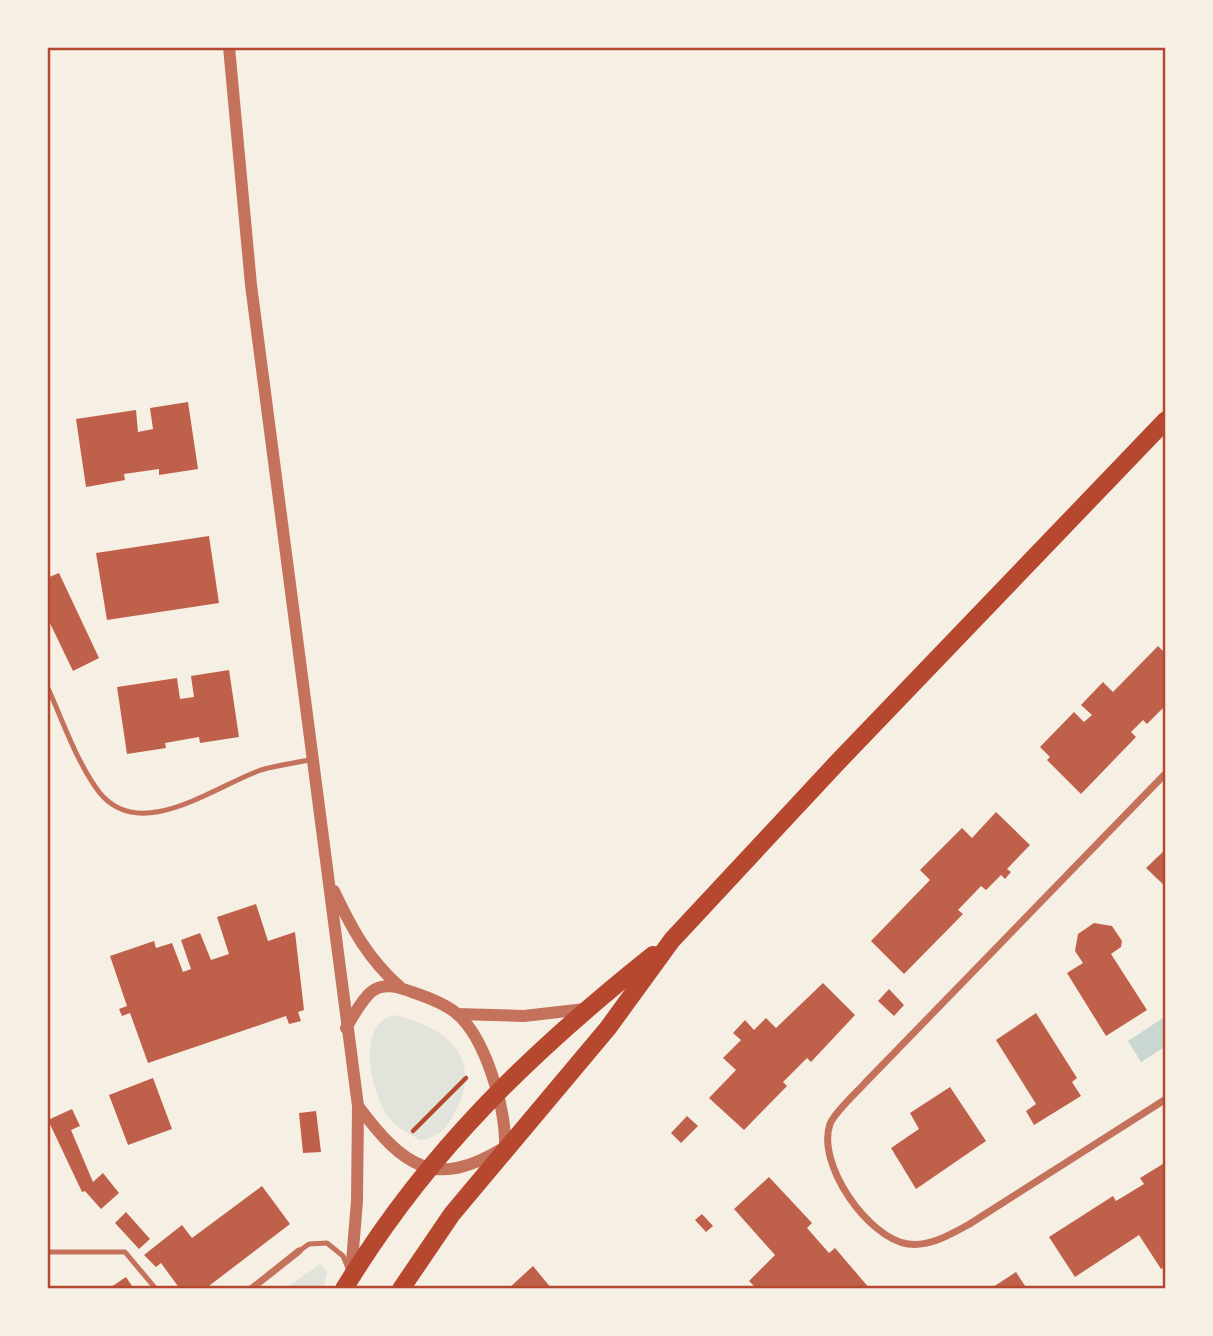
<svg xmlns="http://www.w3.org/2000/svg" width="1213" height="1336" viewBox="0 0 1213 1336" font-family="Helvetica,sans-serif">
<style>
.green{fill:#e2e4dc}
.water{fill:#c9d6d2}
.building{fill:#bf614a}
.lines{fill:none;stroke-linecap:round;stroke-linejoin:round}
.path{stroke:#b5482f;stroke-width:4.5}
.service{stroke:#c5725c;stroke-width:5}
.minor{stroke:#c5725c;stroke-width:7}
.tertiary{stroke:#c5725c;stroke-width:12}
.primary{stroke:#b5482f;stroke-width:18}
.neatline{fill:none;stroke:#b5482f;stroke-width:2.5}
</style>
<rect width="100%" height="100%" fill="#f6efe4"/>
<!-- green -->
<g class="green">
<path d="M394,1015c51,11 91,43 61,97 -9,17 -15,25 -35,28 -10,-6 -24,-12 -31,-22 -17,-23 -35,-93 5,-103z"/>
<path d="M320,1264l7,8 -4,17h-38z"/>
</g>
<!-- water -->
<path class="water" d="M1166,1016v30l-25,16 -13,-21z"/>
<!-- building -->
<g class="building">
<path d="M188,402l10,67 -39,6v-6l-35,5 1,6 -39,7 -10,-68 60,-9 2,22 15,-3 -3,-21z"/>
<path d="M209,536l10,67 -112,17 -11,-67z"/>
<path d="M59,573l40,85 -26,13 -26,-54v-39z"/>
<path d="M1158,646l8,8v51l-19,19 -4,-4 -12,12 5,5 -55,57 -34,-34 3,-3 -10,-10 34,-35 10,10 8,-7 -11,-10 22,-23 10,10z"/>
<path d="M229,670l10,67 -39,6 -1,-6 -34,6 1,5 -39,6 -10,-67 60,-9 3,21 14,-2 -3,-21z"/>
<path d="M996,812l34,33 -23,24 4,3 -6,7 -4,-4 -15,15 -5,-4 -23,24 5,4 -59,60 -33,-33 59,-61 -10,-10 42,-42 10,10z"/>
<path d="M1166,849v38l-20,-19z"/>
<path d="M256,904l12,37 27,-9 9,78 -6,2 3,9 -12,3 -3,-8 -138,47 -18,-50 -8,3 -3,-7 8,-3 -17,-50 44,-15 2,7 16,-5 11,29 8,-3 -10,-29 19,-7 11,27 18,-6 -12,-37z"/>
<path d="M1094,923l18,3 10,15 -1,6 -10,7 36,56 -41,26 -39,-63 16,-10 -8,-12 3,-17z"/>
<path d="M823,983l32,32 -44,47 -4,-4 -24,24 4,4 -43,44 -35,-32 27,-28 -13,-12 18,-18 -8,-7 12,-13 9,10 12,-12 10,10z"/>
<path d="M889,989l15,16 -10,11 -16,-15z"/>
<path d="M1036,1013l41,65 -5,4 9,14 -47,29 -8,-14 10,-7 -40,-64z"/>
<path d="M153,1078l19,51 -44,16 -19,-50z"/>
<path d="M950,1087l36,54 -70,48 -25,-41 28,-19 -9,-16z"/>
<path d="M72,1109l8,17 -9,4 22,52 10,-9 16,20 -18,16 -16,-18 -3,1 -34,-72z"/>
<path d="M316,1111l5,41 -18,1 -4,-40z"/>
<path d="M687,1116l11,10 -17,17 -10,-10z"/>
<path d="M1166,1162v104l-5,3 -22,-34 -64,42 -26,-40 64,-41 3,5 28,-17 -4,-6z"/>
<path d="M769,1177l43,46 -5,5 22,25 6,-5 35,41h-113l-8,-8 26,-26 -41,-46z"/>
<path d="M262,1186l28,38 -85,65h-25l-19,-26 -5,4 -12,-12 38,-30 10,13z"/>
<path d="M126,1212l24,27 -11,10 -24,-26z"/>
<path d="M702,1214l11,12 -7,6 -11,-12z"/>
<path d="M533,1266l19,23h-44z"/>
<path d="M1016,1272l11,17h-37z"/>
<path d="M126,1277l8,12h-26z"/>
</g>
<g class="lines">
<!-- path -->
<path class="path" d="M413,1131l53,-53"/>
<!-- service -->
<g class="service">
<path d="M47,686c16,35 29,75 52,106 41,52 116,-6 162,-22 16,-5 35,-7 53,-11"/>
<path d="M299,1251l10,-7 18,-1 16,13 5,12"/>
<path d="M47,1252h78l31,37"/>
</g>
<!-- minor -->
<g class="minor">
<path d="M1166,773l-301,310c-8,9 -31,30 -35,41 -14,40 38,114 78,120 22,3 41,-9 60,-19l198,-126"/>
<path d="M251,1289l48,-38"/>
</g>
<!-- tertiary -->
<g class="tertiary">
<path d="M229,47l22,238 107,821 -1,95 -6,73"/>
<path d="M334,891c18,38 34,68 66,96"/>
<path d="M457,1014l67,2 61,-7"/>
<path d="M346,1028c7,-12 15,-27 25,-36 12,-10 28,-5 41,0 15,5 32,11 44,21 30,25 50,96 49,134 -71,44 -102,19 -147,-41"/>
</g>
<!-- primary -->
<g class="primary">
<path d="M344,1289c82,-136 186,-236 309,-334"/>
<path d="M401,1289l51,-75 156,-186 64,-88 162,-174 332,-346"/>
</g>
</g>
<!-- border -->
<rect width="1213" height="1336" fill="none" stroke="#f6efe4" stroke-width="98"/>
<rect x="49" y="49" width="1115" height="1238" class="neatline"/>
</svg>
